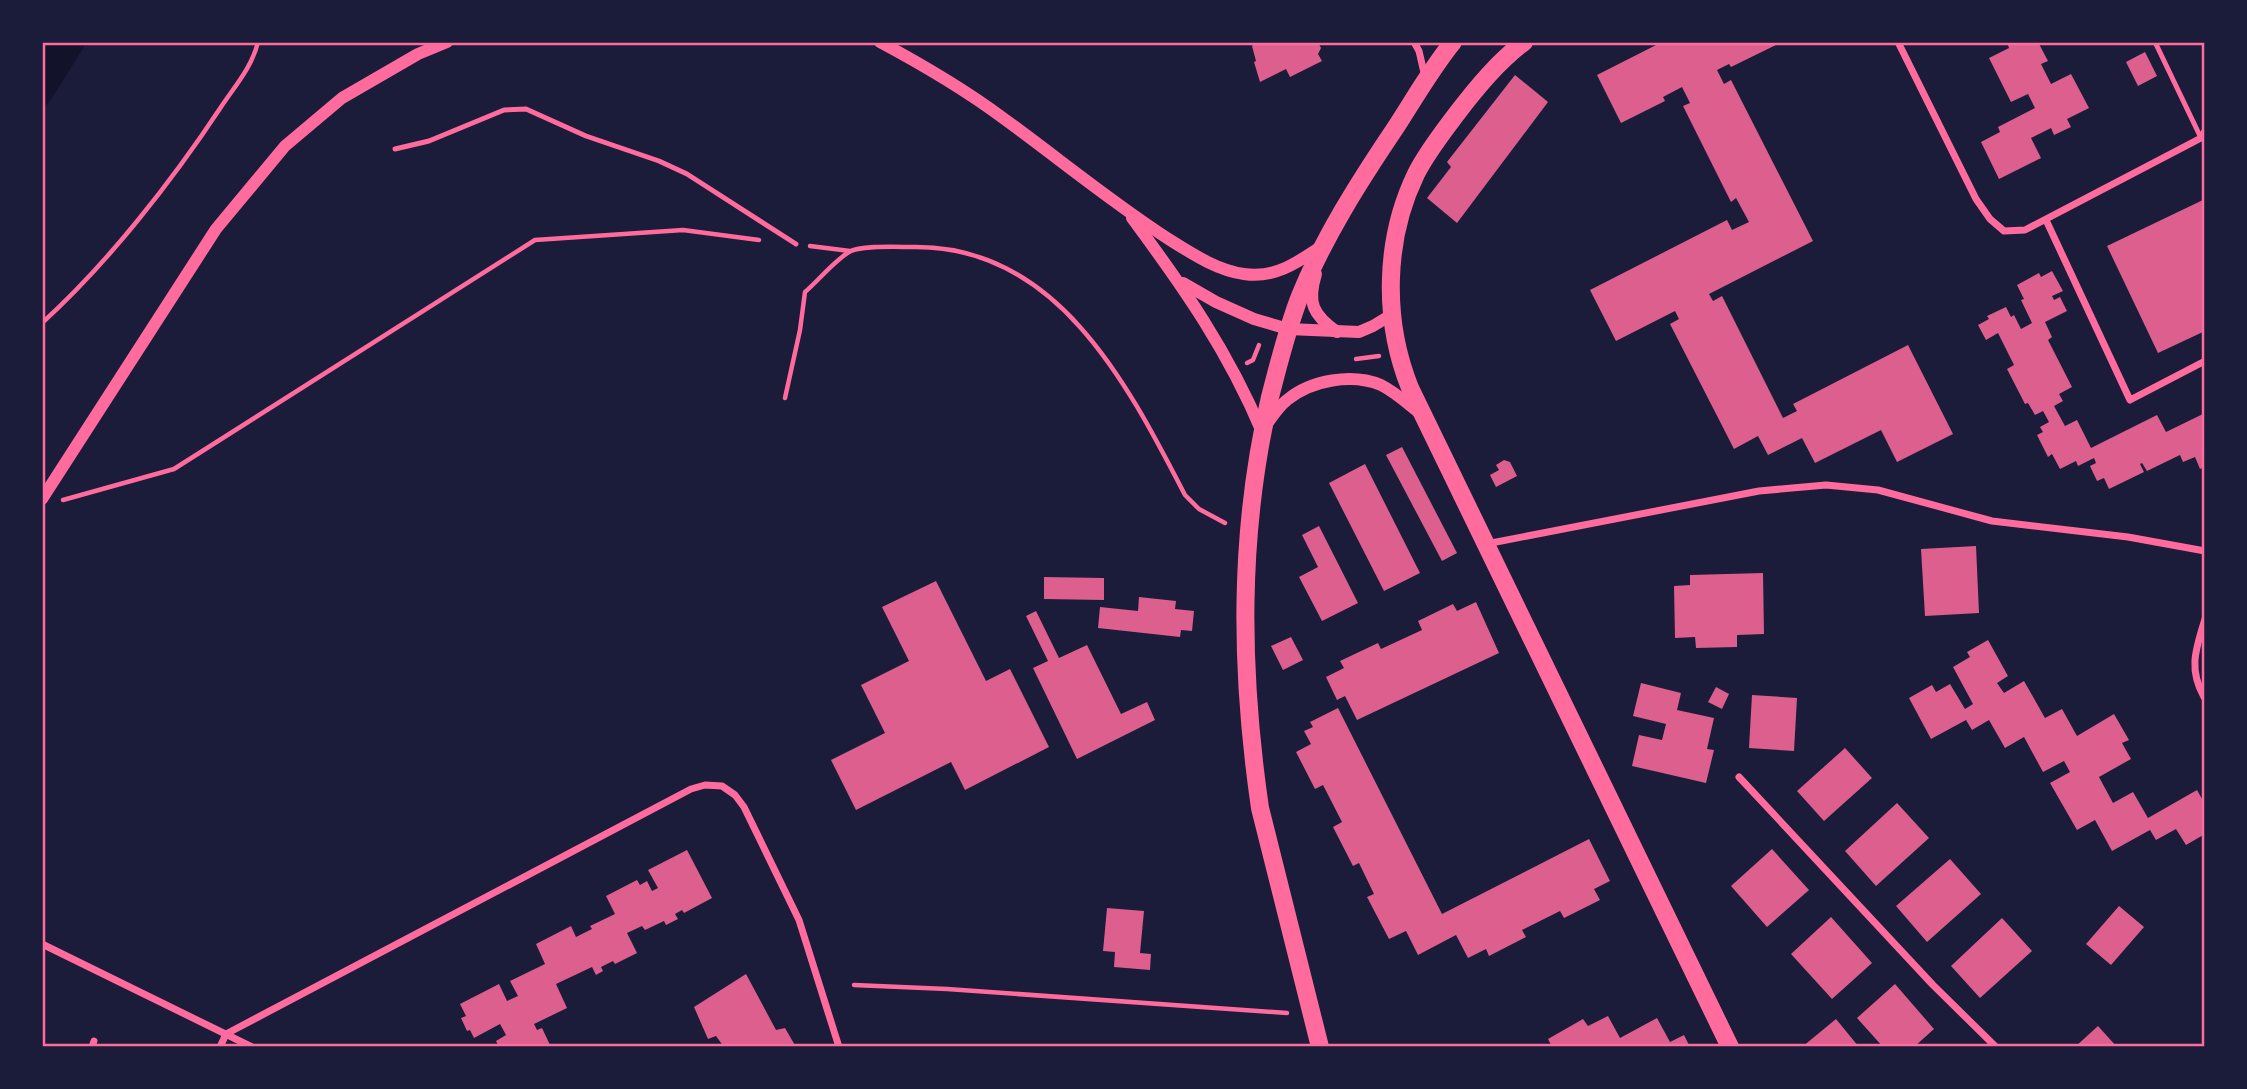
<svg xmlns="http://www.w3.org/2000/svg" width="2247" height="1089" viewBox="0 0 2247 1089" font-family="'PT Sans',sans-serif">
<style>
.water{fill:#12122b}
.building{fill:#dd5f8e}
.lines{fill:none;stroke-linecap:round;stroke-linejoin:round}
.path{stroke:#ff6b9d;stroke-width:4.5}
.service{stroke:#ff6b9d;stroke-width:5}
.minor{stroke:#ff6b9d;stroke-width:7}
.tertiary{stroke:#ff6b9d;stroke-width:12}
.primary{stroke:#ff6b9d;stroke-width:18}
.neatline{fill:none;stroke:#ff6b9d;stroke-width:2.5}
</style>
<rect width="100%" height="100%" fill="#1b1b3a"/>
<!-- water -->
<path class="water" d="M42,42h45l-37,59 -8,8z"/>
<!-- building -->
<g class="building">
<path d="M1256,42h62l3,6 -3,6 4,7 -32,16 -4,-8 -26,13 -6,-20 2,-1 -4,-15z"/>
<path d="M1662,42h120l-51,25 -2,-3 -12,6 7,14 7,-4 82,161 -104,53 4,7 9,-5 61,122 14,-7 -4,-7 115,-59 45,89 -56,28 -16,-32 -66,33 -13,-25 -34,17 -10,-19 -24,13 -64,-125 9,-5 -4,-8 -59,30 -26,-51 137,-70 5,10 17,-8 -13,-24 -5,4 -48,-96 7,-3 -8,-16 -19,10 2,4 -44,22 -24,-48z"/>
<path d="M2007,42h24l1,2 6,-2 10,19 -7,3 10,20 20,-10 18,34 -22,11 4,8 -17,8 -3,-7 -20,10 10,20 -42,21 -18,-37 19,-10 -2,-5 37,-19 -7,-14 -17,8 -22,-44 20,-10z"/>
<path d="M2145,52l12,24 -19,10 -12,-24z"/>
<path d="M1515,75l33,27 -91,121 -30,-25 24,-31 -4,-5z"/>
<path d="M2205,199v132l-47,22 -51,-107z"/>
<path d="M2052,271l11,20 -11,5 2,4 6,-3 7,14 -22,11 7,15 -4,3 24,47 -13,7 4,7 -9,5 11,20 12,-6 14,28 66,-33 9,17 39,-19v54l-5,2 -5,-12 -12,5 -3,-7 -33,16 -5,-8 -2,1 4,8 -35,17 -5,-11 -7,3 -7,-15 6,-3 -2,-5 -16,8 -2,-5 -16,8 -8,-15 -4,3 -11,-22 6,-3 -3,-5 9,-5 -6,-11 -8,4 -7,-12 -3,1 -18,-35 7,-4 -16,-32 -12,7 -8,-15 11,-6 -2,-3 19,-9 5,10 3,-2 7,14 11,-6 -11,-23 3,-1 -7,-14 22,-12 2,4z"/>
<path d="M1402,447l55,106 -15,8 -56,-106z"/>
<path d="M1504,460l6,2 7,14 -21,11 -6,-12 9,-5 -3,-5z"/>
<path d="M1365,464l55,109 -36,18 -55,-108z"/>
<path d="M1319,526l39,77 -36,18 -23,-44 19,-10 -16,-32z"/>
<path d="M1976,546l3,67 -54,3 -4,-67z"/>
<path d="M1763,573l1,61 -27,1v12l-41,1 -1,-11 -20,1 -1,-52 16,-1v-10z"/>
<path d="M1044,577l60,1v22l-60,-1z"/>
<path d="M936,581l50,100 24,-12 39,78 -84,43 -14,-28 -95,48 -25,-50 54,-27 -24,-48 48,-24 -27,-54z"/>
<path d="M1139,597l37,4 -1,8 19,2 -2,20 -11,-1 -1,7 -82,-9 2,-21 38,4z"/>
<path d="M1476,602l23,51 -142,67 -12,-24 -8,4 -11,-23 18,-9 -4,-7 38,-18 3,6 41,-19 -4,-9 35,-17 4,7z"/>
<path d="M1036,611l23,47 28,-13 34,69 26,-12 8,18 -78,39 -44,-91 15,-7 -22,-45z"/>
<path d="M1291,637l12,23 -20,10 -12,-24z"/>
<path d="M1988,640l20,36 -11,7 7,10 20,-12 21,37 17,-9 15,27 37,-22 15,26 -7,3 9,16 -32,18 14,26 20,-11 15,26 49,-28 8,14v30l-19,11 -10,-16 -20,11 -6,-10 -38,21 -17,-31 -18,10 -27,-47 20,-11 -6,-11 -21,11 -19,-35 -19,11 -16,-28 -17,10 -6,-10 -35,19 -22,-41 23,-13 4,7 14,-8 15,25 8,-5 -20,-37 17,-10 -3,-5z"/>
<path d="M1641,683l40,10 -4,17 37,8 -7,31 7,1 -8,33 -74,-17 7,-31 23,5 4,-16 -33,-8z"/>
<path d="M1716,687l13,7 -7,15 -14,-7z"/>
<path d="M1752,695l45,3 -3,53 -45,-3z"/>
<path d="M1338,708l104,206 147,-75 21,42 -16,8 6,11 -36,18 -4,-7 -38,19 4,7 -37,19 -3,-7 -18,9 -12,-23 -38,20 -12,-24 -17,8 -22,-42 7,-3 -15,-31 -6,3 -20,-39 9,-5 -19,-37 -8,4 -19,-37 15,-8 -7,-13 9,-4 -3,-5z"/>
<path d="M1845,748l27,30 -48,43 -27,-30z"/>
<path d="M1897,803l32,35 -53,48 -31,-35z"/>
<path d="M1772,849l37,41 -42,37 -36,-41z"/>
<path d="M687,850l25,48 -28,15 -2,-3 -7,4 3,5 -12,6 -2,-4 -19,9 -3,-4 -15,7 10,20 -22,11 -2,-3 -12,6 2,4 -7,4 -4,-8 -36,17 11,24 -33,16 3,6 5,-2 9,19h-52l-3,-6 10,-6 -6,-11 -26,14 -4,-8 -3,1 -6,-13 5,-2 -6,-12 39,-20 8,17 11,-5 -8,-15 35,-17 -9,-20 35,-18 5,11 16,-8 -2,-3 25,-12 -9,-18 31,-16 3,5 7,-4 5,10 6,-3 -10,-18z"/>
<path d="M1950,859l31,35 -54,48 -31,-36z"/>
<path d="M2119,906l25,21 -33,38 -25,-21z"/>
<path d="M1107,908l37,3 -4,42 11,1 -1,16 -36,-3 1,-15 -12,-1z"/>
<path d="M1831,917l41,46 -40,36 -41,-45z"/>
<path d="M2002,918l30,33 -52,47 -29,-32z"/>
<path d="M746,974l30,56 9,-2 11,19h-72l-8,-11 -8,3 -14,-32z"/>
<path d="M1895,984l39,45 -20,18h-31l-26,-29z"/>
<path d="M1608,1016l12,22 37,-20 13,24 14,-7 6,12h-138l-4,-8 35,-20 5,7z"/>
<path d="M1836,1019l23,28h-57z"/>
<path d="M2098,1026l19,21h-42z"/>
</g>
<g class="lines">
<!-- path -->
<g class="path">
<path d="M810,246l40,5"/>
<path d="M42,323c66,-60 130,-142 179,-216 14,-21 31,-40 37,-65"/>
<path d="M1356,359l23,-3"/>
<path d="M1247,363l6,-3 6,-15"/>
<path d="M785,398l15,-68 5,-38c14,-12 28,-30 44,-40 12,-7 49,-5 63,-5 145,-3 216,138 273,248l14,14 26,14"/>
<path d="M63,500l111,-31 361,-229 148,-10 76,10"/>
<path d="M854,985l93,4 340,24"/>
</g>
<!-- service -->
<g class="service">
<path d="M2155,42l46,96"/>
<path d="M395,149l34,-8 75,-31 22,-1 60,27 73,25 28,13 109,70"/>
</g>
<!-- minor -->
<g class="minor">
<path d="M1414,42l5,9 6,26"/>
<path d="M1898,42l78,157 14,20 14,12 21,-1 176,-92 4,-7"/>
<path d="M2046,220l84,180 75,-39"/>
<path d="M1486,544l273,-53 67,-6 52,5 114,31 136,16 77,14"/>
<path d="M2204,697c-16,-29 -8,-48 1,-78"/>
<path d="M1739,777l194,208 63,62"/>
<path d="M42,944l210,103"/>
<path d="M226,1034l465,-245 14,-4 17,1 13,9 9,12 55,113 40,127"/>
<path d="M92,1047l2,-6"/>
<path d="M220,1047l6,-13"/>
</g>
<!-- tertiary -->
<g class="tertiary">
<path d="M880,42c43,23 84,47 123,76 55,40 107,83 164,120 24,15 49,32 77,36 31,5 54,-12 78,-28"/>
<path d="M1132,218c52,70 96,133 130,214"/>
<path d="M1316,274c-9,29 -3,41 21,58"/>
<path d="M1183,283l33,19 38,17 34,10 71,3 14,-6 18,-11"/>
<path d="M1266,425c7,-9 12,-18 21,-25 24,-20 65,-27 94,-15 14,7 27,19 40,29"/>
<path d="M42,499l174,-270 69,-83 57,-48 76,-44 29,-12"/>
</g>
<!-- primary -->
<g class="primary">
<path d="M1524,42c-26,20 -46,44 -66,70 -15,20 -31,40 -42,62 -32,66 -33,147 -6,214l320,659"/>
<path d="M1320,1047l-60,-239c-20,-138 -22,-274 10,-411 9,-34 17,-68 30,-101 24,-59 59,-114 94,-166 19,-29 37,-61 59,-88"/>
</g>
</g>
<!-- border -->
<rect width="2247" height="1089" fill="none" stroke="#1b1b3a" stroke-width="88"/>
<rect x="44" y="44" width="2159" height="1001" class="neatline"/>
</svg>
